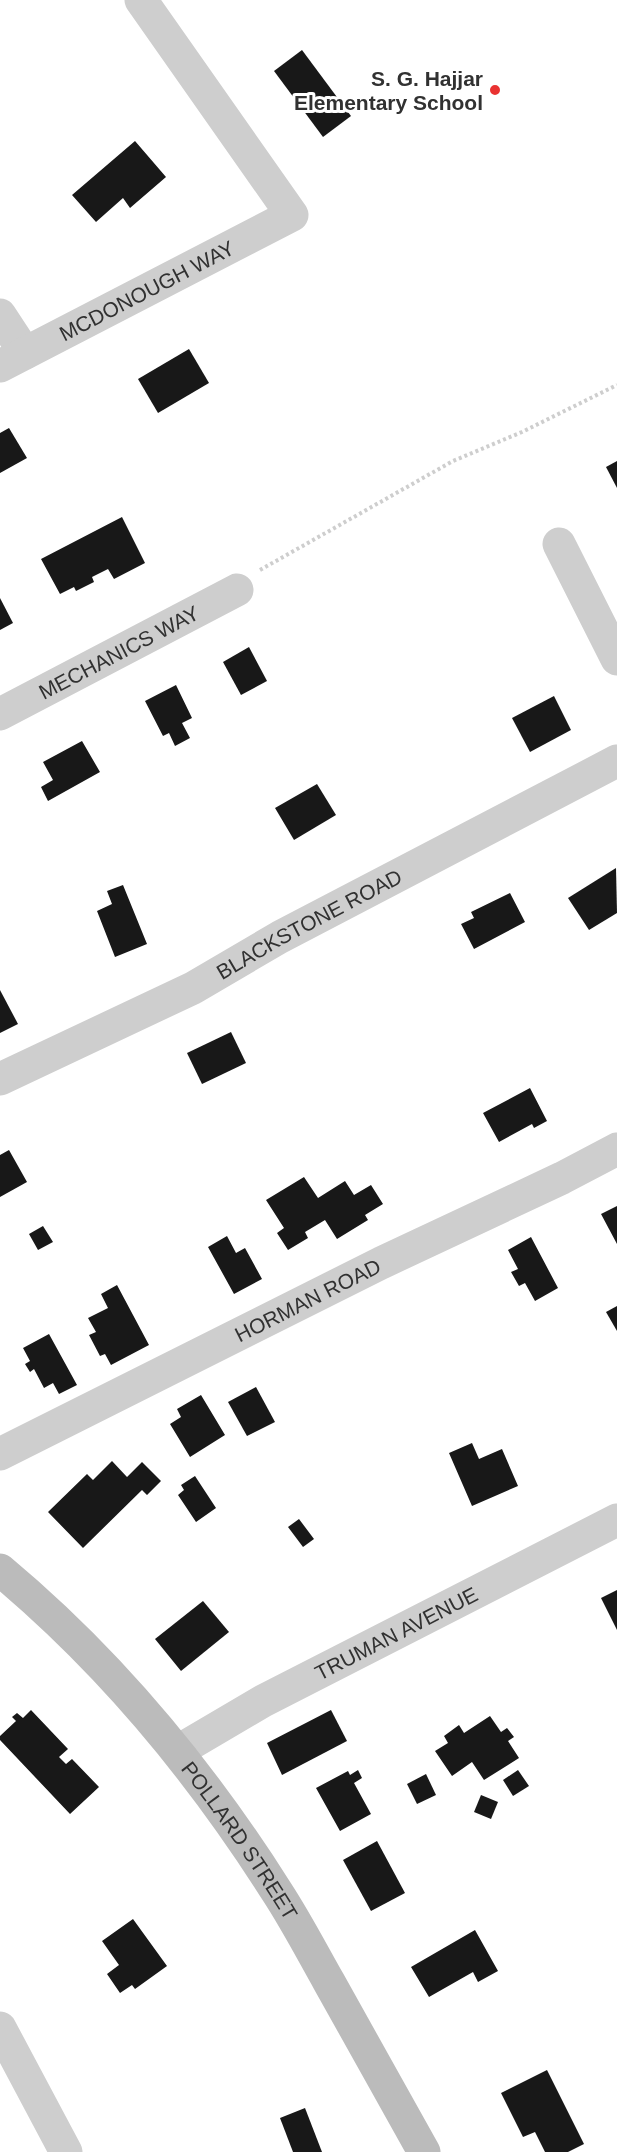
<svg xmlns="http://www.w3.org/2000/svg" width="617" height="2152" viewBox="0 0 617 2152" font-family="Helvetica,sans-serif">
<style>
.building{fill:#181818}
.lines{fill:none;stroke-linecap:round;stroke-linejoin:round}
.path{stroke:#cecece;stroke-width:4;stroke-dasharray:3 3;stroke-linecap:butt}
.street{stroke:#cecece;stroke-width:33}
.secondary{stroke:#bbb;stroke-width:33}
.poi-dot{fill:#e93231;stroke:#fff;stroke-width:2}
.labels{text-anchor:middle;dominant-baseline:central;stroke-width:6;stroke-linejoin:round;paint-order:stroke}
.poi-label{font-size:21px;font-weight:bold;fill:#313131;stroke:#fff;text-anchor:end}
.street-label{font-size:21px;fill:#313131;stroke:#fff}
</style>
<rect width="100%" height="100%" fill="#fff"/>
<!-- building -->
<g class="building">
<path d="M302,50l49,66 -28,21 -49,-66z"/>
<path d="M135,141l31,36 -36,31 -7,-10 -27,24 -24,-27z"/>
<path d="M189,349l20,34 -51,30 -20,-34z"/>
<path d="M9,428l18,30 -27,15v-40z"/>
<path d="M617,461v27l-11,-21z"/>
<path d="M122,517l23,46 -31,16 -6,-10 -16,8 2,5 -18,9 -2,-4 -14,7 -19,-35z"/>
<path d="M0,598l13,25 -13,7z"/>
<path d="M249,647l18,34 -26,14 -18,-33z"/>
<path d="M176,685l16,33 -10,5 8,15 -15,8 -6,-13 -6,3 -18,-35z"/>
<path d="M554,696l17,34 -41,22 -18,-34z"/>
<path d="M82,741l18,31 -52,29 -7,-14 12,-7 -10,-18z"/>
<path d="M317,784l19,31 -42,25 -19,-32z"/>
<path d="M616,868l1,45 -28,17 -21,-32z"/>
<path d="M123,885l24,59 -32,13 -18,-46 15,-7 -5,-13z"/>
<path d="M510,893l15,29 -51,27 -13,-25 13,-6 -3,-6z"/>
<path d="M0,990l18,34 -18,9z"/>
<path d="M231,1032l15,31 -44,21 -15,-31z"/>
<path d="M530,1088l17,33 -13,7 -2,-4 -33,18 -16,-29z"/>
<path d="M9,1150l18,32 -27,15v-42z"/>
<path d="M304,1177l14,21 27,-17 9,14 17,-10 12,19 -18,11 3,5 -31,19 -12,-19 -20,12 3,6 -20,12 -11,-17 7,-5 -18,-28z"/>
<path d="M617,1206v38l-16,-30z"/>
<path d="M43,1226l10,16 -15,8 -9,-16z"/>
<path d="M227,1236l9,17 9,-5 17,31 -28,15 -26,-47z"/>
<path d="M531,1237l27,51 -23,13 -10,-18 -6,3 -8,-14 7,-3 -10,-19z"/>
<path d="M117,1285l32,60 -38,20 -6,-11 -5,2 -11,-21 7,-3 -8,-14 20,-10 -7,-14z"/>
<path d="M617,1306v25l-11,-19z"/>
<path d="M49,1334l28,51 -18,9 -6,-11 -9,5 -10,-19 -4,3 -5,-8 5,-3 -7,-13z"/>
<path d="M256,1387l19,35 -28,14 -19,-34z"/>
<path d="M201,1395l24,40 -35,22 -20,-33 11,-7 -4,-8z"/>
<path d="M472,1443l7,16 23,-10 16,37 -46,20 -23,-53z"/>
<path d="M112,1461l15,16 15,-15 19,19 -14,14 -5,-5 -59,58 -35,-36 39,-38 6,6z"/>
<path d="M195,1476l21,32 -20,14 -18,-27 6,-5 -3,-5z"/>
<path d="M299,1519l15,20 -11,8 -15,-20z"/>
<path d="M617,1590v40l-16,-32z"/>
<path d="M203,1601l26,31 -48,39 -26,-32z"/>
<path d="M31,1710l37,39 -9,8 7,7 6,-5 27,28 -29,27 -70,-74v-4l16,-15 -4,-4 5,-4 6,5z"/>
<path d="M331,1710l16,31 -65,34 -15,-32z"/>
<path d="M490,1716l11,16 6,-4 7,9 -6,4 11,17 -35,22 -12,-18 -20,14 -17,-25 13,-8 -4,-7 15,-11 5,8z"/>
<path d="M358,1770l4,8 -8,5 17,31 -31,17 -24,-43 32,-17 2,4z"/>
<path d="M518,1770l11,16 -16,10 -10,-16z"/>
<path d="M426,1774l10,21 -19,9 -10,-20z"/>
<path d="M481,1795l17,7 -7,17 -17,-7z"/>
<path d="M377,1841l28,52 -34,18 -28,-51z"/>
<path d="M133,1919l34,47 -32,23 -3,-4 -12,8 -13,-19 12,-9 -17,-24z"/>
<path d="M475,1930l23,41 -20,11 -5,-10 -44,25 -18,-30z"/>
<path d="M547,2070l37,74 -16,8h-23l-10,-20 -12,5 -22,-44z"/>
<path d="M305,2108l17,44h-29l-13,-34z"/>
</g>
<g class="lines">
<!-- path -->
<path class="path" d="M260,570l193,-109 69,-29 95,-47"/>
<!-- street -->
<g class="street">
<path d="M0,315l25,38"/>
<path id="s1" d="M0,366l292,-151 -151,-215"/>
<path d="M559,544l58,115"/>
<path id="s2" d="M0,714l237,-124"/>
<path id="s3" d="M0,1079l193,-91 87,-51 337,-176"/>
<path id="s4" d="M0,1454l381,-191 181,-85 55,-29"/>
<path id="s5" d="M178,1751l85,-50 354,-181"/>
<path d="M0,2028l66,124"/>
</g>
<!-- secondary -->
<path class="secondary" id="s6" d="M0,1570c109,91 201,202 277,322 19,29 35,60 52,90 32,57 63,113 95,170"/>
</g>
<!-- markers -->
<circle class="poi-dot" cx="495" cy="90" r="6"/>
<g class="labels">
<!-- poi labels -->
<g class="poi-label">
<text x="483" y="78">S. G. Hajjar<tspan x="483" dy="24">Elementary School</tspan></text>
</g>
<!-- street labels -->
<g class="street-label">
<text stroke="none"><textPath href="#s1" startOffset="165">MCDONOUGH WAY</textPath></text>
<text stroke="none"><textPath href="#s2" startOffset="134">MECHANICS WAY</textPath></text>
<text stroke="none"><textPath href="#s3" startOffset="346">BLACKSTONE ROAD</textPath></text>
<text stroke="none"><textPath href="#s4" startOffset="344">HORMAN ROAD</textPath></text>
<text stroke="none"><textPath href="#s5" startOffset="248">TRUMAN AVENUE</textPath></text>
<text stroke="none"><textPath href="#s6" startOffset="363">POLLARD STREET</textPath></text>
</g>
</g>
</svg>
